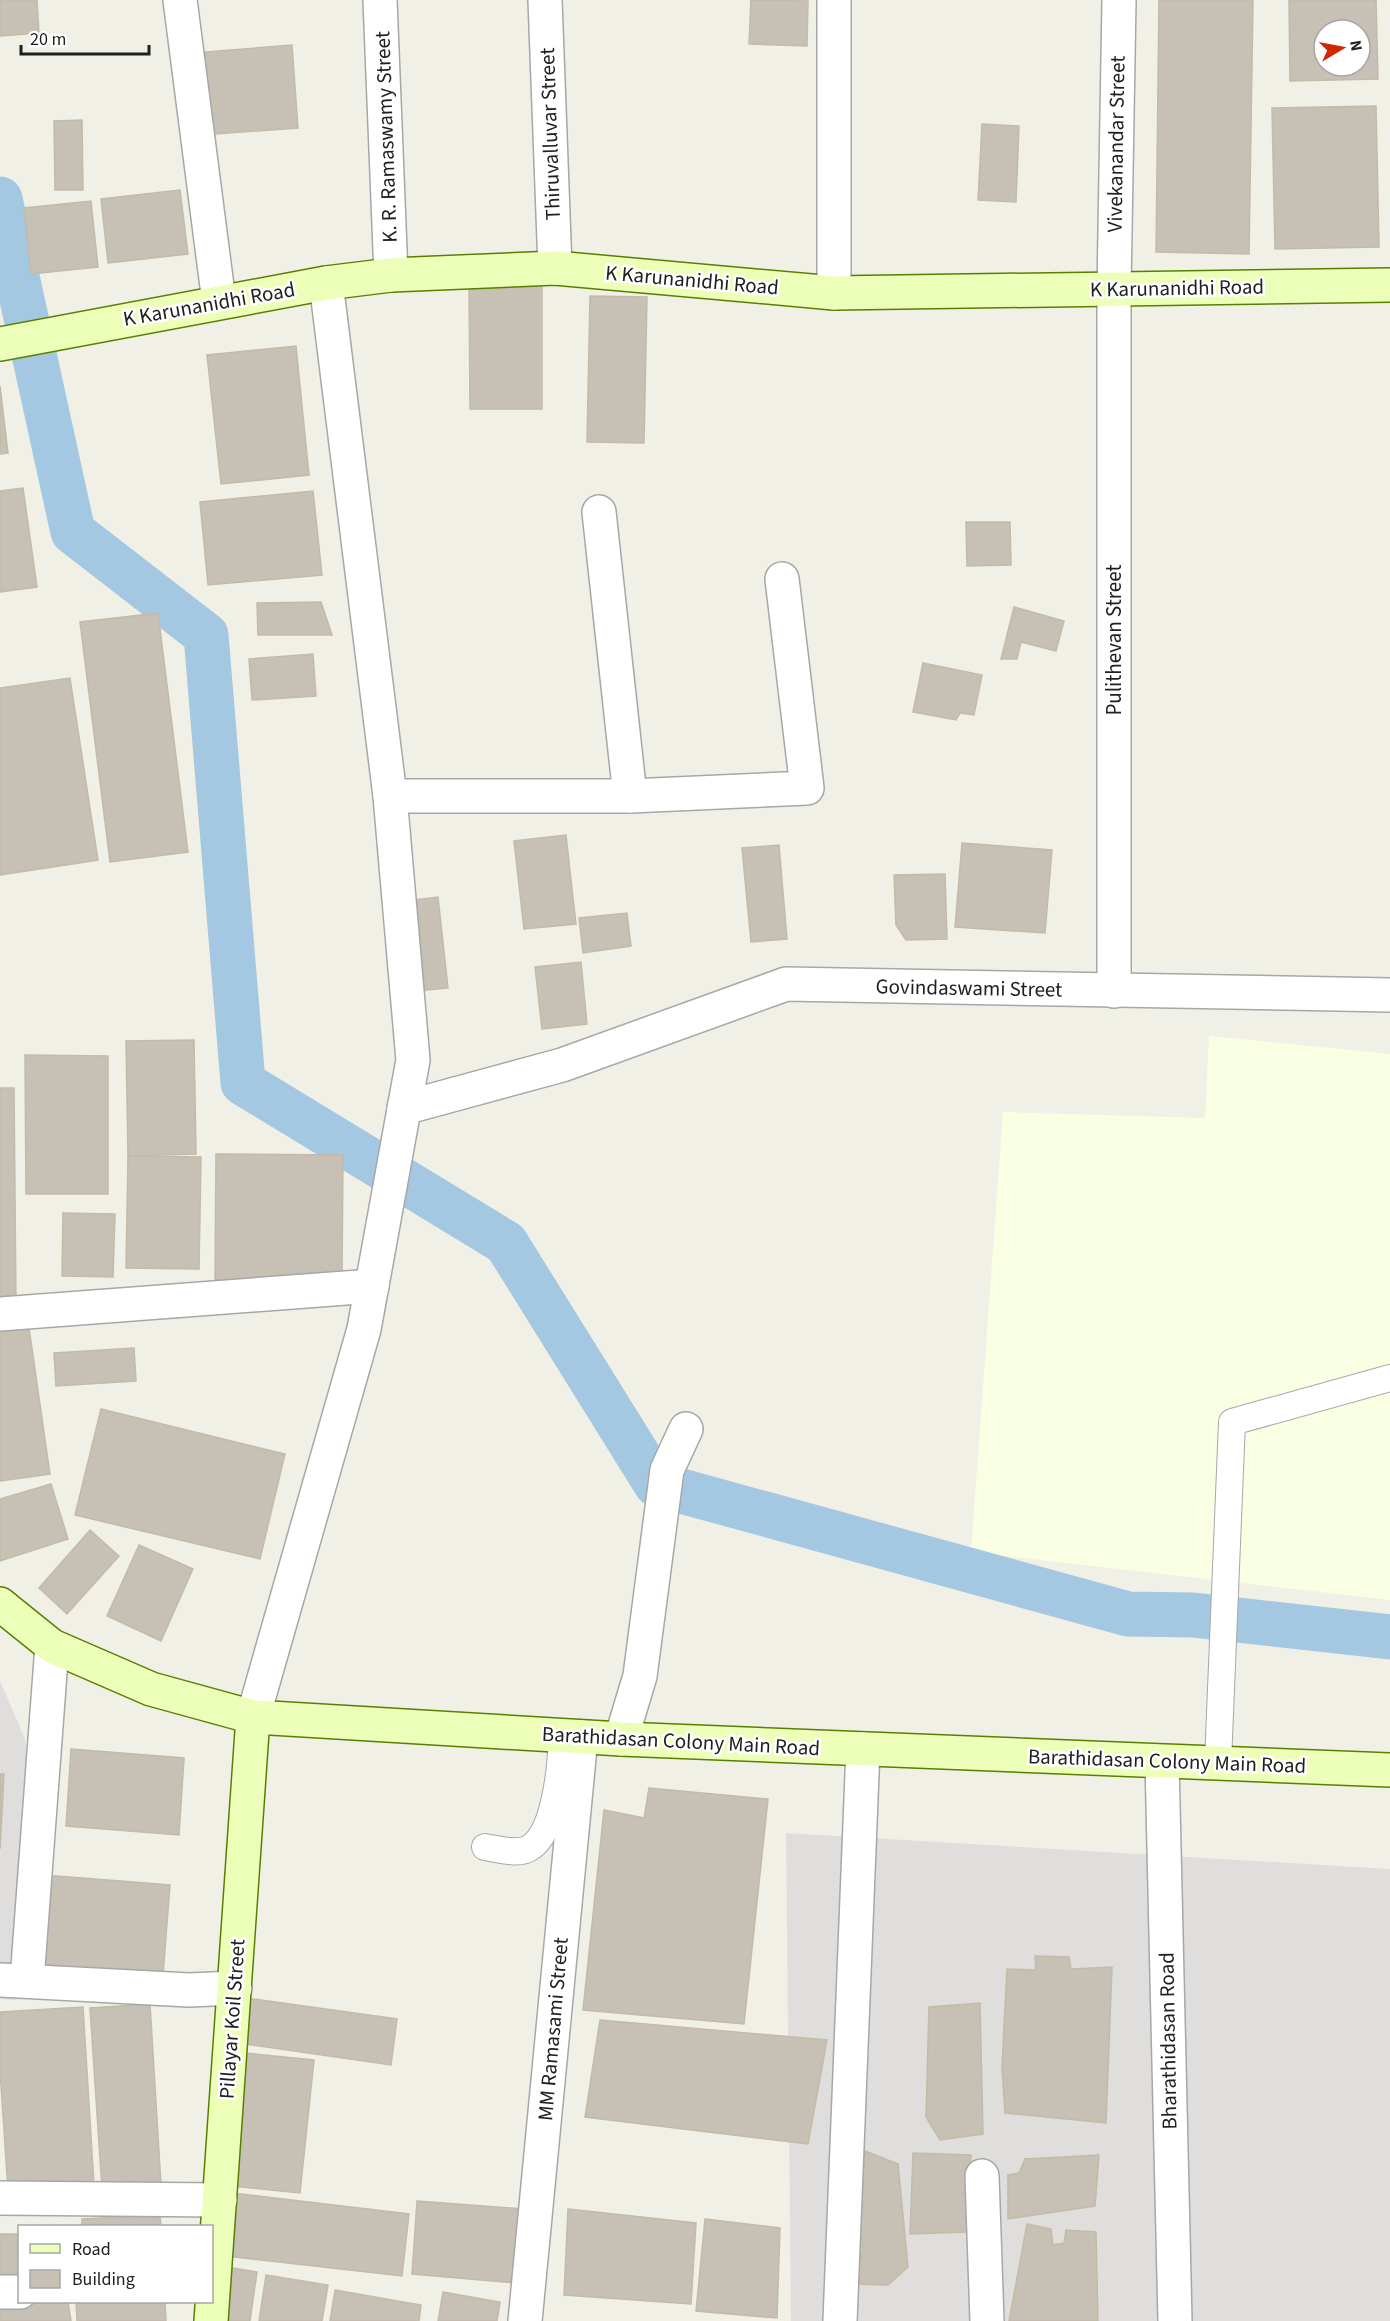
<svg xmlns="http://www.w3.org/2000/svg" width="1390" height="2321" viewBox="0 0 1390 2321" font-family="'Source Sans 3',sans-serif">
<style>
.residential{fill:#dfdedd}
.education{fill:#f9ffe2}
.lines{fill:none;stroke-linecap:round;stroke-linejoin:round}
.canal{stroke:#a4c8e2;stroke-width:45}
.building{fill:#c6c0b5;stroke:#c4baa8;stroke-width:1.5;fill-rule:evenodd}
.lane-casing{stroke:#a7a7a7;stroke-width:28}
.street-casing{stroke:#a7a7a7;stroke-width:36}
.secondary-casing{stroke:#597f00;stroke-width:36}
.lane{stroke:#fff;stroke-width:26}
.street{stroke:#fff;stroke-width:33}
.secondary{stroke:#edfeb8;stroke-width:33}
.labels{text-anchor:middle;dominant-baseline:central;stroke-width:5;stroke-linejoin:round;paint-order:stroke}
.street-label{font-size:21px;fill:#202020;stroke:#fff}
</style>
<rect width="100%" height="100%" fill="#f1f0e6"/>
<!-- residential -->
<g class="residential">
<path d="M0,1681l25,58 5,53 -15,208 -15,-1z"/>
<path d="M786,1833l604,36v452h-599z"/>
</g>
<!-- education -->
<path class="education" d="M1209,1036l181,18v546l-419,-48 32,-440 202,6z"/>
<g class="lines">
<!-- canal -->
<path class="canal" d="M0,199l73,333 133,103 37,448 263,160 150,241 472,130 65,1 197,22"/>
</g>
<!-- building -->
<g class="building">
<path d="M0,0h37l2,33 -39,3z"/>
<path d="M751,0l57,1 -1,45 -58,-2z"/>
<path d="M1159,0h94l-4,254 -93,-2z"/>
<path d="M1289,0h87l2,79 -88,2zM1324,30h36v36h-36z"/>
<path d="M292,45l6,83 -97,7 -7,-82z"/>
<path d="M1376,106l3,141 -104,2 -3,-141z"/>
<path d="M82,120l1,70h-28l-1,-69z"/>
<path d="M982,124l37,2 -3,76 -38,-2z"/>
<path d="M180,190l8,64 -80,9 -7,-64z"/>
<path d="M91,201l7,66 -67,7 -7,-66z"/>
<path d="M469,284h73v125h-72z"/>
<path d="M590,296l57,1 -3,146 -57,-1z"/>
<path d="M296,346l13,129 -88,9 -14,-129z"/>
<path d="M0,386l8,67 -8,1z"/>
<path d="M23,488l14,99 -37,5v-101z"/>
<path d="M313,491l9,84 -114,10 -8,-83z"/>
<path d="M966,522h44l1,43 -44,1z"/>
<path d="M321,602l11,33h-74l-1,-32z"/>
<path d="M1014,607l50,14 -8,30 -35,-9 -4,17h-16z"/>
<path d="M158,613l30,239 -78,10 -30,-240z"/>
<path d="M313,654l3,42 -64,4 -3,-41z"/>
<path d="M923,663l59,12 -8,40 -14,-2 -4,7 -43,-8z"/>
<path d="M70,678l28,182 -98,15v-187z"/>
<path d="M566,835l10,89 -52,5 -10,-88z"/>
<path d="M962,843l90,7 -7,83 -90,-6z"/>
<path d="M779,845l8,94 -36,3 -9,-94z"/>
<path d="M945,874l2,65 -41,1 -10,-15 -2,-50z"/>
<path d="M438,897l10,91 -33,3 -9,-90z"/>
<path d="M627,913l4,33 -48,7 -4,-35z"/>
<path d="M581,962l6,62 -45,5 -7,-62z"/>
<path d="M194,1040l2,114 -68,2 -2,-115z"/>
<path d="M25,1055l83,1v138h-82z"/>
<path d="M0,1088h14l2,218h-16z"/>
<path d="M216,1154l127,1 -1,125h-127z"/>
<path d="M128,1156l73,1 -2,112 -73,-1z"/>
<path d="M63,1213l52,1 -2,63 -51,-1z"/>
<path d="M28,1321l22,153 -50,7v-156z"/>
<path d="M134,1348l2,33 -80,5 -2,-33z"/>
<path d="M101,1409l184,45 -25,105 -185,-44z"/>
<path d="M51,1484l17,55 -68,22v-62z"/>
<path d="M90,1530l29,26 -52,58 -28,-26z"/>
<path d="M139,1545l54,24 -32,72 -54,-25z"/>
<path d="M71,1749l113,9 -5,77 -113,-9z"/>
<path d="M0,1774h4l-4,75z"/>
<path d="M649,1788l119,11 -24,225 -161,-14 21,-200 40,8z"/>
<path d="M44,1875l126,10 -7,90 -126,-9z"/>
<path d="M1035,1956l34,1 2,12 41,-2 -6,156 -101,-10 -3,-46 5,-98 29,1z"/>
<path d="M246,1998l151,21 -6,46 -152,-22z"/>
<path d="M980,2003l3,131 -43,6 -14,-23 3,-110z"/>
<path d="M150,2004l11,181 -59,4 -12,-181z"/>
<path d="M83,2007l11,178 -86,5 -8,-120v-58z"/>
<path d="M600,2020l227,20 -19,104 -223,-27z"/>
<path d="M245,2053l69,7 -14,133 -68,-7z"/>
<path d="M865,2151l33,13 10,103 -20,18 -35,-1z"/>
<path d="M913,2153l58,2 -5,77 -56,2z"/>
<path d="M1099,2155l-4,51 -87,13v-44l11,-2 6,-14z"/>
<path d="M224,2192l185,22 -7,62 -185,-21z"/>
<path d="M417,2201l106,8 -6,74 -105,-9z"/>
<path d="M568,2209l128,14 -5,81 -127,-9z"/>
<path d="M160,2215l1,11h-79v-7z"/>
<path d="M705,2219l75,9 -3,90 -81,-7z"/>
<path d="M1027,2224l24,5 2,16 11,-2 2,-13 30,2 2,89h-89z"/>
<rect x="0" y="2234" width="20" height="47"/>
<path d="M226,2267l31,5 -7,49h-32z"/>
<path d="M266,2275l62,10 -6,36h-63z"/>
<path d="M335,2290l86,15 -2,16h-89z"/>
<path d="M443,2292l57,10 -3,19h-59z"/>
<path d="M0,2300l68,2 3,19h-71z"/>
<path d="M76,2302h89l1,19h-89z"/>
</g>
<g class="lines">
<defs>
<g id="lane">
<path d="M1218,1762l14,-340 158,-44"/>
<path d="M485,1847c13,2 34,9 46,0 25,-17 30,-83 31,-111"/>
</g>
<g id="street">
<path d="M180,0l39,302"/>
<path d="M380,0l11,275"/>
<path d="M545,0l10,268"/>
<path d="M834,0v293"/>
<path d="M599,512l31,284"/>
<path d="M390,796h240l177,-8 -25,-209"/>
<path d="M1114,991v-702l5,-289"/>
<path d="M404,1108l158,-43 224,-81 604,11"/>
<path d="M0,1314l372,-28"/>
<path d="M253,1717l111,-388 49,-269 -23,-264 -64,-513"/>
<path d="M621,1739l19,-63 27,-206 19,-41"/>
<path d="M1162,1762l13,559"/>
<path d="M0,1980l189,10 46,-2"/>
<path d="M27,1980l25,-334"/>
<path d="M982,2176l5,145"/>
<path d="M0,2198l220,2"/>
<path d="M0,2292h20"/>
<path d="M525,2321l56,-584"/>
<path d="M840,2321l23,-572"/>
</g>
<g id="secondary">
<path d="M0,344l326,-61 65,-8 164,-7 279,25 556,-8"/>
<path d="M0,1604l52,42 99,43 102,28 368,22 769,31"/>
<path d="M211,2321l42,-604"/>
</g>
</defs>
<!-- lane casing -->
<use href="#lane" class="lane-casing"/>
<!-- street casing -->
<use href="#street" class="street-casing"/>
<!-- secondary casing -->
<use href="#secondary" class="secondary-casing"/>
<!-- lane -->
<use href="#lane" class="lane"/>
<!-- street -->
<use href="#street" class="street"/>
<!-- secondary -->
<use href="#secondary" class="secondary"/>
</g>
<g class="labels">
<!-- street labels -->
<g class="street-label">
<text transform="translate(550 134) rotate(-92)">Thiruvalluvar Street</text>
<text transform="translate(386 137) rotate(-92)">K. R. Ramaswamy Street</text>
<text transform="translate(1116 144) rotate(-89)">Vivekanandar Street</text>
<text transform="translate(692 280) rotate(5)">K Karunanidhi Road</text>
<text transform="translate(1177 288) rotate(-1)">K Karunanidhi Road</text>
<text transform="translate(209 304) rotate(-10)">K Karunanidhi Road</text>
<text transform="translate(1114 640) rotate(-90)">Pulithevan Street</text>
<text transform="translate(969 988) rotate(1)">Govindaswami Street</text>
<text transform="translate(681 1741) rotate(3)">Barathidasan Colony Main Road</text>
<text transform="translate(1167 1761) rotate(2)">Barathidasan Colony Main Road</text>
<text transform="translate(232 2019) rotate(-86)">Pillayar Koil Street</text>
<text transform="translate(553 2029) rotate(-85)">MM Ramasami Street</text>
<text transform="translate(1168 2041) rotate(-91)">Bharathidasan Road</text>
</g>
</g>
<!-- legend -->
<rect x="18" y="2225" width="195" height="78" fill="#ffffff" stroke="#a6a6a6" stroke-width="1.5"/>
<rect x="30" y="2244" width="30" height="9" fill="#edfeb8" stroke="#a6a6a6" stroke-width="1.5"/>
<text x="72" y="2255" font-size="18" fill="#202020">Road</text>
<rect x="30" y="2270" width="30" height="18" fill="#c6c0b5" stroke="#a6a6a6" stroke-width="1.5"/>
<text x="72" y="2285" font-size="18" fill="#202020">Building</text>
<!-- north arrow -->
<g transform="translate(1342 48) rotate(80)"><circle r="28" fill="#ffffff" stroke="#a6a6a6" stroke-width="1.5"/>
<path d="M0-4.5L10 22L0 15L-10 22Z" fill="#d12700"/>
<text y="-9" font-size="16" font-weight="bold" text-anchor="middle" fill="#202020">N</text>
</g>
<!-- scale -->
<path d="M21 45v9h128v-9" fill="none" stroke="#202020" stroke-width="3"/>
<text x="30" y="45" font-size="18" fill="#202020" stroke="#ffffff" stroke-width="4.5" paint-order="stroke">20 m</text>
</svg>
